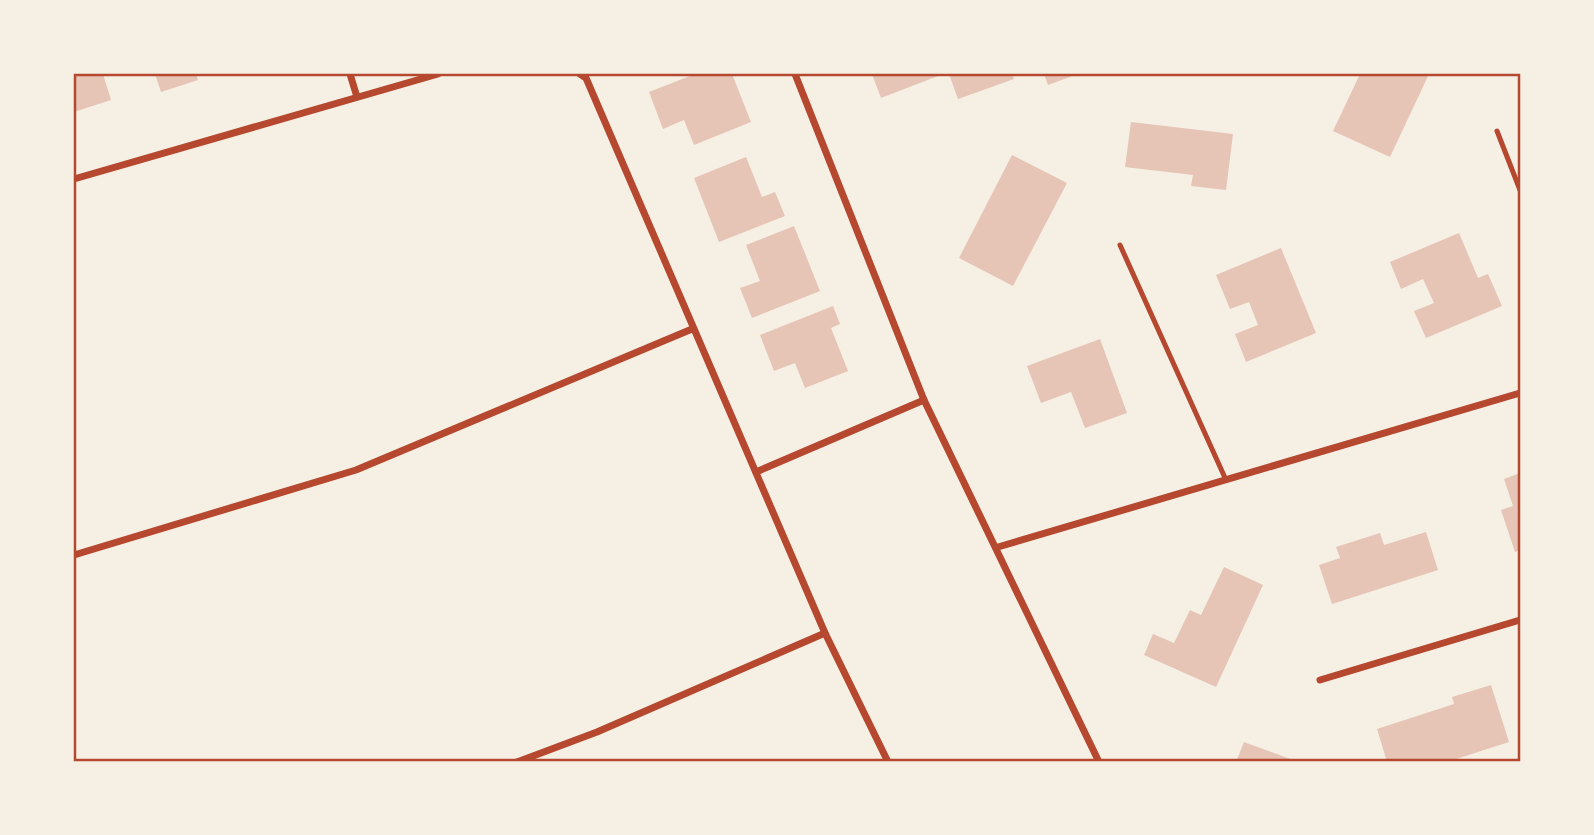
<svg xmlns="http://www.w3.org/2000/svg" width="1594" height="835" viewBox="0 0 1594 835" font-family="'Work Sans',sans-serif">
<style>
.building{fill:#e6c5b7}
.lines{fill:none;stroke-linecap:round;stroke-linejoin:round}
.service{stroke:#b5482f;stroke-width:5}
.minor{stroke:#b5482f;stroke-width:7}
.neatline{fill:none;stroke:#b5482f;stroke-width:2.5}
</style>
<rect width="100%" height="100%" fill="#f6efe4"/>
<!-- building -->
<g class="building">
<path d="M74,74h29l8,26 -37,12z"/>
<path d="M155,74h41l2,6 -37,12z"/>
<path d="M695,74h37l19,48 -57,23 -10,-25 -21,9 -14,-37z"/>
<path d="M872,74h65l1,2 -57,22z"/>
<path d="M949,74h63l2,5 -56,20z"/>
<path d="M1044,74h34l-30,11z"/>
<path d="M1360,74h69l-39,83 -57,-26z"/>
<path d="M1131,122l102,12 -7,56 -35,-4 2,-11 -68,-8z"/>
<path d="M1012,155l55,28 -54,103 -54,-28z"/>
<path d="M746,157l16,40 13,-5 10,24 -66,26 -25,-64z"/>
<path d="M794,226l26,65 -68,27 -12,-30 20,-7 -14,-36z"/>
<path d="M1459,233l19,45 10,-4 14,32 -76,32 -12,-27 20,-8 -11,-24 -22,10 -11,-27z"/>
<path d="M1281,248l35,85 -70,29 -11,-28 23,-9 -9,-23 -19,7 -14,-34z"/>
<path d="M833,306l7,18 -9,4 17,43 -43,17 -10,-25 -21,8 -14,-36z"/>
<path d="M1100,339l27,74 -42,15 -14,-36 -30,11 -14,-37z"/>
<path d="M1520,473v77l-5,2 -14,-42 12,-4 -9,-27z"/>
<path d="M1426,532l12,38 -106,34 -13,-39 21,-7 -4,-11 44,-14 4,12z"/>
<path d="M1224,567l39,18 -47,102 -72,-32 9,-21 21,9 16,-33 11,5z"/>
<path d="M1491,685l18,57 -62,20h-60l-10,-33 77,-25 -2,-7z"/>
<path d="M1244,742l52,19 -1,1h-59z"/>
</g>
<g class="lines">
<!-- service -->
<g class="service">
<path d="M1497,131l23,59"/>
<path d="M1120,245l106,235"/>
</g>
<!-- minor -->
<g class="minor">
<path d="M350,74l7,23"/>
<path d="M580,74l6,4 239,555 63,129"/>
<path d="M795,74l129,326 175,362"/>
<path d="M74,179l364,-105"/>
<path d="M756,472l168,-72"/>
<path d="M998,547l522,-154"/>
<path d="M74,555l282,-85 336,-141"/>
<path d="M1320,680l200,-60"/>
<path d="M517,762l80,-30 228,-99"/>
</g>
</g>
<!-- border -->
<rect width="1594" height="835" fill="none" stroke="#f6efe4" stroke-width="150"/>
<rect x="75" y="75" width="1444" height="685" class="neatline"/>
</svg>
